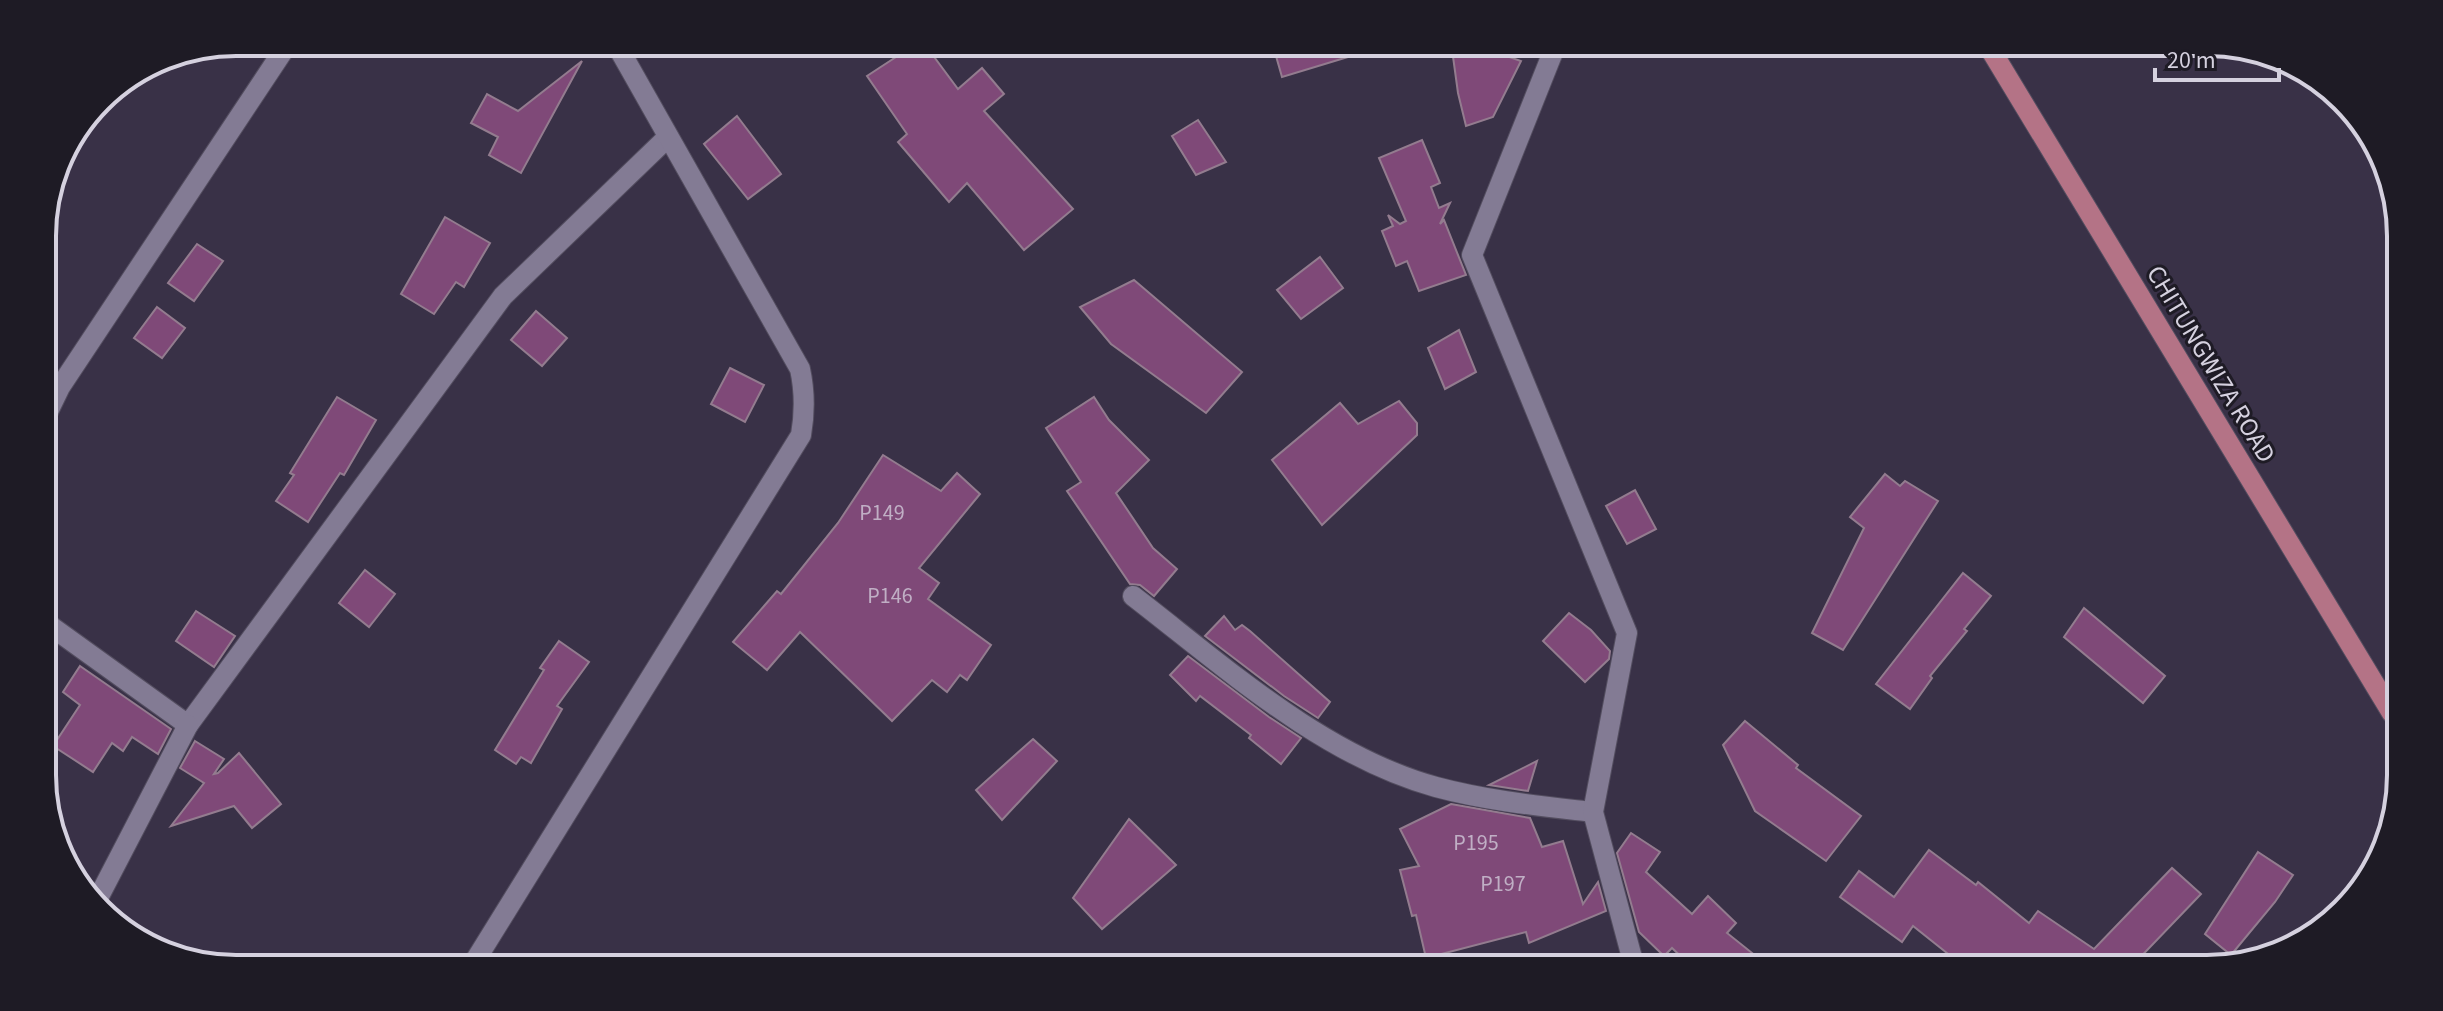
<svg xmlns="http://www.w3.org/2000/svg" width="2443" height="1011" viewBox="0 0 2443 1011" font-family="'Source Sans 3',sans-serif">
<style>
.building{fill:#7f4978;stroke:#937c8f;stroke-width:2}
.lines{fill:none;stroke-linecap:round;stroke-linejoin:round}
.lane-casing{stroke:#534d5f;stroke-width:22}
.street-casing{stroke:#534d5f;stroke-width:22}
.primary-casing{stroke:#534d5f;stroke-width:22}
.lane{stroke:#837b94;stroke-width:20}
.street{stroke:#837b94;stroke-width:20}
.primary{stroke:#b47386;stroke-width:20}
.labels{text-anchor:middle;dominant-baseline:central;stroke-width:6;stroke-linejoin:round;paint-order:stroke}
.number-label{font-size:22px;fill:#c0afc5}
.street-label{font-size:26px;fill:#d5d1df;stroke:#1e1b25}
.rim{fill:none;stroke:#d5d1df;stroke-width:4}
</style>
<rect width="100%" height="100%" fill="#393147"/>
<!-- building -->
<g class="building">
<path d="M919,42h4l35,47 24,-21 22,26 -20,17 89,98 -49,41 -57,-67 -18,19 -51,-60 9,-8 -40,-58z"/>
<path d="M1272,42h98l1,8 -89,27z"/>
<path d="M1451,42h15l55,19 -28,56 -27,9 -8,-33z"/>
<path d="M582,61l-61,112 -32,-18 9,-18 -27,-14 16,-29 31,17z"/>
<path d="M737,116l44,58 -33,25 -44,-55z"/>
<path d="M1198,120l28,42 -30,13 -24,-39z"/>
<path d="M1422,140l18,43 -9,4 8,21 11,-5 -10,21 4,-4 22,55 -47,16 -12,-30 -11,5 -14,-35 11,-5 -5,-11 12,9 6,-3 -27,-63z"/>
<path d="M445,217l45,26 -26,44 -8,-5 -22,32 -33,-20z"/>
<path d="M197,244l26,17 -29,40 -26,-18z"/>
<path d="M1320,257l23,31 -42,31 -24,-29z"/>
<path d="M1134,280l108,92 -36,41 -95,-69 -31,-37z"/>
<path d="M157,307l28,21 -23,30 -28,-20z"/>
<path d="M536,311l31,27 -25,28 -31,-26z"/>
<path d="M1459,330l17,42 -31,17 -17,-41z"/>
<path d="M730,368l34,17 -19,37 -34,-18z"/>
<path d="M337,397l39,23 -32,55 -4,-2 -32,49 -32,-21 18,-26 -4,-2z"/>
<path d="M1094,397l15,23 40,40 -33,33 37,55 24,21 -23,27 -14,-11 -10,-1 -63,-93 14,-9 -35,-54z"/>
<path d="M1399,401l18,22v12l-95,90 -50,-65 68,-57 18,21z"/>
<path d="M883,455l58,36 16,-18 23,21 -61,74 20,15 -11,16 63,46 -24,35 -7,-5 -13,17 -15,-12 -40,41 -92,-89 -33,38 -34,-28 44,-51 4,3 57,-71z"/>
<path d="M1885,474l15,12 5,-5 33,20 -95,149 -31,-17 52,-105 -14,-11z"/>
<path d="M1635,490l21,39 -29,15 -21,-38z"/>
<path d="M365,570l30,24 -26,33 -30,-24z"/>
<path d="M1963,573l28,23 -27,33 3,2 -37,45 2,2 -22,31 -34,-25z"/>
<path d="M2084,608l81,68 -22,27 -79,-66z"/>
<path d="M196,611l39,25 -21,31 -38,-26z"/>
<path d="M1569,613l22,17 19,21 -1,8 -24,23 -42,-41z"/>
<path d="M1224,616l11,14 7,-5 8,6 80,71 -12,16 -34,-22 -79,-60z"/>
<path d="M559,641l30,21 -32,44 5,3 -31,54 -10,-6 -5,7 -21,-14 49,-80 -4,-2z"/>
<path d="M1188,656l81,61 32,21 -20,26 -32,-26 2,-3 -51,-39 -4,5 -26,-26z"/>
<path d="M80,666l91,63 -13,25 -26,-17 -9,14 -11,-8 -19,29 -40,-26 27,-41 -17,-13z"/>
<path d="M1745,721l53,44 -2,3 65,48 -35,45 -71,-50 -32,-66z"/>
<path d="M1033,739l24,22 -55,59 -26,-30z"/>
<path d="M195,741l29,18 -10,15 4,-1 21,-20 42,51 -29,24 -18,-22 -63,20 33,-43 -24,-15z"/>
<path d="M1537,761l-9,30 -39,-6z"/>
<path d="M1451,804l79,14 12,29 21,-6 20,63 15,-22 8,29 -77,32 -3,-11 -100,26 -10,-43 -4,1 -12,-46 19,-4 -19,-37z"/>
<path d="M1129,819l47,46 -74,64 -29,-31z"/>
<path d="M1631,833l29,19 -14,20 46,42 16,-18 28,27 -9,10 45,36h-78l-22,-21 -8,8 -25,-24 -22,-79z"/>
<path d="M1929,850l47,35 2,-3 51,41 9,-12 56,38 78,-81 29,26 -72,75h-162l-54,-43 -11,16 -62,-45 19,-26 35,26z"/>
<path d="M2258,852l35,23 -18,27 -44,53 -26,-21z"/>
</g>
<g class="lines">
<defs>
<path id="lane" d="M1133,596c92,71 190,160 303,191 52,14 105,19 157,25"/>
<g id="street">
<path d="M1557,42l-85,213 155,378 -34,179 42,157"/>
<path d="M44,420l16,-33 229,-345"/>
<path d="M45,622l143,103 315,-429 165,-159"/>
<path d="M94,906l94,-181"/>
<path d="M470,969l331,-534c4,-23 4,-43 -1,-66l-185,-327"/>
</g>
<path id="primary" d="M1986,42l406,671"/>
</defs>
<!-- lane casing -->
<use href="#lane" class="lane-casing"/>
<!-- street casing -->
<use href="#street" class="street-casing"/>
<!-- primary casing -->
<use href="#primary" class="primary-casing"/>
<!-- lane -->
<use href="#lane" class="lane"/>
<!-- street -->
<use href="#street" class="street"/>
<!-- primary -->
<use href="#primary" class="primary"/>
</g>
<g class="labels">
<!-- number labels -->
<g class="number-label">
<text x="882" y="513">P149</text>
<text x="890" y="596">P146</text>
<text x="1476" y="843">P195</text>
<text x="1503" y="884">P197</text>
</g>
<!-- street labels -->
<g class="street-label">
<text transform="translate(2211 364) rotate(59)">CHITUNGWIZA ROAD</text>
</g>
</g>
<!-- crop -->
<path d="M0 0H2443V1011H0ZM236 56H2207A180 180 0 0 1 2387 236V775A180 180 0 0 1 2207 955H236A180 180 0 0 1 56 775V236A180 180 0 0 1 236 56Z" fill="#1e1b25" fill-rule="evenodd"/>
<path class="rim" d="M236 56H2207A180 180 0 0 1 2387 236V775A180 180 0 0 1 2207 955H236A180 180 0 0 1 56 775V236A180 180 0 0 1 236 56Z"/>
<!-- scale -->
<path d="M2155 68v12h124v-12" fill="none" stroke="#d5d1df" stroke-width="4"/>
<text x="2167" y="68" font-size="24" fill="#d5d1df" stroke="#1e1b25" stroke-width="6" paint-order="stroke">20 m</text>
</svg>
